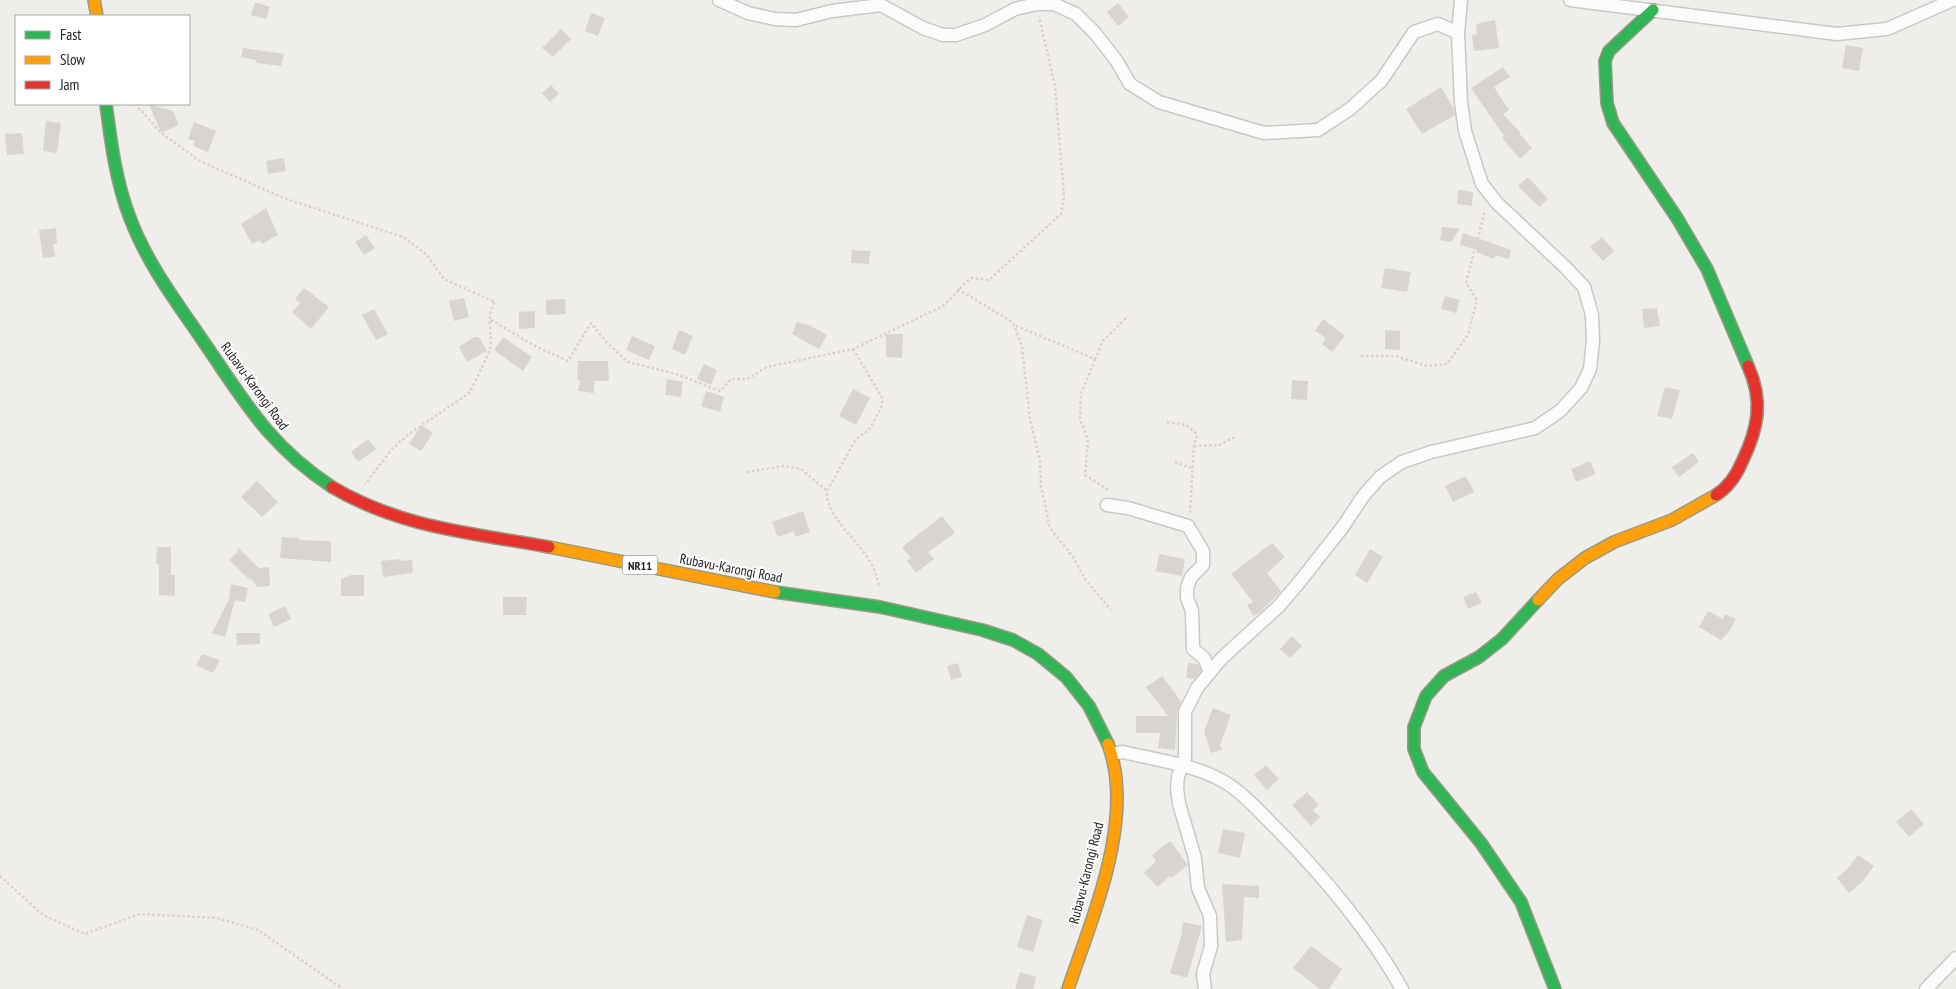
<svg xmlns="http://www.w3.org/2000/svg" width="1956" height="989" viewBox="0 0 1956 989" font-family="'PT Sans Narrow',sans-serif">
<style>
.building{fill:#d7d4d2}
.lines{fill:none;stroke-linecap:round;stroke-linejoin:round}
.street-casing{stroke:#c9c8c7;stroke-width:15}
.fast-casing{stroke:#999a82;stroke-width:14}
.slow-casing{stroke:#999a82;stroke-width:14}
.jam-casing{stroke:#999a82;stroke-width:14}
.path{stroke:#dccecd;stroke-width:2.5;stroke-dasharray:2.5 2.5;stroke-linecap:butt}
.street{stroke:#fdfcfc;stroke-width:12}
.fast{stroke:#30b455;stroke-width:11}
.slow{stroke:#ff9f0a;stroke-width:11}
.jam{stroke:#e5322d;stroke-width:11}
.labels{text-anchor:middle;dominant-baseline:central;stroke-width:4;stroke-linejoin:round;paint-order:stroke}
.shield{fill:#fff;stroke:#646464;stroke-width:1}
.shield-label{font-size:12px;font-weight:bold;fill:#222}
.street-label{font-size:14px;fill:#222;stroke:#fff}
</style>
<rect width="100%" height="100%" fill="#f0eeeb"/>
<!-- building -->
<g class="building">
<path d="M255,2l15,5 -4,12 -15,-4z"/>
<path d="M1118,3l11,14 -11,9 -11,-14z"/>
<path d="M591,13l14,5 -7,18 -13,-5z"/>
<path d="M1495,20l4,28 -25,3 -2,-16 5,-1 -1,-10z"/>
<path d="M561,29l10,10 -18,18 -11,-9z"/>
<path d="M1846,45l17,3 -4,23 -17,-3z"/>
<path d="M243,48l41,6 -3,12 -25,-3v-3l-15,-3z"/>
<path d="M1503,67l7,10 -16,10 15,23 -6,4 17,18 -1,1 13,15 -12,11 -18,-21 2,-2 -33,-48z"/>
<path d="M551,85l8,9 -9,8 -8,-9z"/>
<path d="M1441,87l13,22 1,6 -33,19 -16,-25z"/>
<path d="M149,104l24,7 6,14 -18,8z"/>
<path d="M46,121l15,2 -4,30 -14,-2z"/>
<path d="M194,122l22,9 -8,21 -15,-6 2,-5 -7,-2z"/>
<path d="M22,133l2,21 -17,1 -2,-21z"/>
<path d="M284,158l2,13 -18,3 -2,-13z"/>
<path d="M1528,177l20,22 -9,8 -21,-21z"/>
<path d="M1458,190l15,2 -1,14 -15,-2z"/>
<path d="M266,208l12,27 -16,9 -2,-4 -8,4 -11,-20z"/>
<path d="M1442,227l18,2 -9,13 -11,-2z"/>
<path d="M56,228l1,16h-4l2,13 -12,1 -4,-28z"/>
<path d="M1463,233l48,17 -2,9 -14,-4 -1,4 -18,-7 1,-2 -17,-5z"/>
<path d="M366,235l9,13 -11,7 -9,-13z"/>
<path d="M1602,237l12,14 -11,10 -13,-14z"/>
<path d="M852,250l18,1 -1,13 -18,-1z"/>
<path d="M1385,268l26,4 -4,20 -26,-4z"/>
<path d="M304,288l25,19 -18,22 -19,-17 8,-9 -5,-4z"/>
<path d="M1445,296l15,4 -4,13 -15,-4z"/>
<path d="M464,298l5,19 -15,4 -5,-20z"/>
<path d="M565,299l1,15 -20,1v-15z"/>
<path d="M1657,308l3,18 -16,2 -2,-19z"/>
<path d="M374,309l14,25 -12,6 -14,-25z"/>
<path d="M535,311v17l-16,1v-17z"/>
<path d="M1323,319l22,17 -13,16 -10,-8 4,-6 -11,-7z"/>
<path d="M797,322l12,3 18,10 -8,14 -27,-15z"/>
<path d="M679,330l14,6 -8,19 -13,-6z"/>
<path d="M1385,330l15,1v19l-15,-1z"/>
<path d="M886,334h17l-1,24 -16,-1z"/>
<path d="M632,336l23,10 -6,14 -23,-10z"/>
<path d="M474,337h5l8,14 -20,11 -8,-15z"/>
<path d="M503,337l29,20 -9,14 -29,-21z"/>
<path d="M578,361h30l1,20h-15v12l-16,-2 2,-10 -3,-1z"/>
<path d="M704,364l13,6 -6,15 -14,-6z"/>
<path d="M667,379l16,3 -2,15 -16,-2z"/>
<path d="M1292,380l16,1 -1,19 -16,-1z"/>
<path d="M1665,387l15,3 -8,29 -15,-3z"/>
<path d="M853,389l17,9 -14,27 -17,-9z"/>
<path d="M706,391l18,6 -4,15 -19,-6z"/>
<path d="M421,425l12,8 -12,18 -12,-7z"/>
<path d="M368,439l8,10 -18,13 -7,-10z"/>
<path d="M1693,453l6,9 -20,15 -7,-10z"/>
<path d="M1590,461l6,13 -20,8 -5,-13z"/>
<path d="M1466,476l8,16 -21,10 -8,-16z"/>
<path d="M257,481l21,21 -16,15 -21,-20z"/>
<path d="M803,511l7,21 -14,5 -2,-6 -16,6 -6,-15z"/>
<path d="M942,516l13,17 -27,19 6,7 -18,14 -9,-12 4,-3 -9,-11z"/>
<path d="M282,537l17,1 -1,2 33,1v21l-51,-4z"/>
<path d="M1272,543l13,14 -18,16 14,18 -22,22 -6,3 -6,-11 6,-3 -22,-28z"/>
<path d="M157,547h14v28h4v21l-16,-1v-31h-3z"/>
<path d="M237,547l22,21 10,-1 1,19 -13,1 -7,-10v3l-21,-20 9,-9z"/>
<path d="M1370,549l13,8 -16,26 -12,-8z"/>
<path d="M1159,554l26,5 -3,17 -26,-5z"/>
<path d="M400,559l1,2 11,-1 1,13 -30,4 -2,-16z"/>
<path d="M351,575h13v21h-23v-17z"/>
<path d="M231,584l17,4 -3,14 -10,-2 -10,37 -13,-4 17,-34z"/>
<path d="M1476,592l6,11 -14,6 -5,-12z"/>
<path d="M503,597h24l-1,18h-23z"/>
<path d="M285,606l6,13 -17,8 -6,-13z"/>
<path d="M1708,611l15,8 2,-5 11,5 -6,11 -9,10 -22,-13z"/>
<path d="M236,633h24v11l-23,1z"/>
<path d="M1292,636l10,10 -12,12 -10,-9z"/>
<path d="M202,654l18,6 -7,13 -17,-8z"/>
<path d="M958,663l4,14 -11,3 -4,-14z"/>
<path d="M1188,663l10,1 3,7 -7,8 -8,-1z"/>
<path d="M1162,676l19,25 -4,11 -2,38 -17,-2 2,-15h-24v-17h32l-22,-29z"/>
<path d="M1213,708l18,7 -11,30 2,5 -11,3 -7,-22z"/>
<path d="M1266,765l13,14 -12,11 -13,-15z"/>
<path d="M1307,792l12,13 -6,5 7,7 -9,9 -19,-21z"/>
<path d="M1911,809l13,15 -15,13 -13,-15z"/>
<path d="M1223,829l22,4 -5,25 -22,-5z"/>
<path d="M1170,841l18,24 -17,13 -2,-2 -11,11 -14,-14 12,-12 -4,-6z"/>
<path d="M1858,855l16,11 -11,15 -14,12 -12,-15 12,-11z"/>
<path d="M1222,884l37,2v12l-15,-1 -2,43 -16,2z"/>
<path d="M1027,915l16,5 -10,32 -16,-5z"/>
<path d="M1183,922l19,4 -15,52 -17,-5 11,-36z"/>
<path d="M1311,946l31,23 -13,20h-9l-27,-21z"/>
<path d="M1020,972l16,5 -3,12h-18z"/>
</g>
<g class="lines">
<defs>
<g id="street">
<path d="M719,0l29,13 27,6 21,1 36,-9 49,-6 42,23 20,7h13l29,-10 30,-16 22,-5h17l22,10 19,19 21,27 14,24 29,18 105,31 54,-3 32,-21 31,-28 33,-49 24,-8 20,9 3,-33"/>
<path d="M1570,0l267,34 50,-5 66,-29"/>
<path d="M1107,505l21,3 60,18 15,25v14l-12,12 -4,11v10l5,13 1,38 11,9 6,14"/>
<path d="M1112,754l11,-2c32,8 69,12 98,28 19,10 35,28 49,42 50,50 97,105 132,167"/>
<path d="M1205,989l-2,-15 8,-28 -1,-30 -12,-28 -3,-30 -16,-54 -2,-16 1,-12 7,-18v-46l12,-24 25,-30 56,-51 19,-22 45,-57 22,-33 16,-18 22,-15 29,-10 104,-24 25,-17 21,-23 9,-19 3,-27 -1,-27 -8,-28 -19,-20 -68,-64 -15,-19 -17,-53 -4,-29 -3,-69"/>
<path d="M1926,989l30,-31"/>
</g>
<g id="fast">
<path d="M1653,10l-44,41 -4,10 2,42 6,20 64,95 30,51 41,97"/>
<path d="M106,104c5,39 10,78 24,114 17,45 45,82 71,120 43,62 66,106 131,149"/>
<path d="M775,592l105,15 102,23 31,10 25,14 28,23 23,29 19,38"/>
<path d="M1538,600l-36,39 -23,18 -35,19 -18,20 -12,31v22l9,23 58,71 40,59 34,87"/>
</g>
<g id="slow">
<path d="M94,0l3,16"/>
<path d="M549,547l226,45"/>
<path d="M1538,600l20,-21 27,-21 29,-16 58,-22 44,-25"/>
<path d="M1068,989c24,-72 68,-170 40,-245"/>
</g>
<g id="jam">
<path d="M332,487c69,41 141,46 217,60"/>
<path d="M1716,495c13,-8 20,-19 26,-33 16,-33 22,-61 6,-96"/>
</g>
</defs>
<!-- street casing -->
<use href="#street" class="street-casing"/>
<!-- fast casing -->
<use href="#fast" class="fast-casing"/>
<!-- slow casing -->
<use href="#slow" class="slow-casing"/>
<!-- jam casing -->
<use href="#jam" class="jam-casing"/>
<!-- path -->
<g class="path">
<path d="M135,104l26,29 39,28 86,38 117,38 24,18 17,24 51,23c-10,12 -2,33 -5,47 -1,4 -19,42 -22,45l-59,40 -16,14 -28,36"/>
<path d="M958,289l51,31 5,5 8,22 8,72 10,42 1,25 9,42 23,29 12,22 26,31"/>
<path d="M491,320l46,27 31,14 23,-38 16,20 21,19 48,12 44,17 11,-12h16l20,-12 86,-18 88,-42c12,-8 18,-20 30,-29l18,2 72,-66 3,-17 -9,-111 -16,-69"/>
<path d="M1016,326l79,33 8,-18 25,-25"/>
<path d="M853,349l30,50 -2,9 -12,22 -13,9 -29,52c-1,35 48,55 52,97"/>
<path d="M1361,356h34l32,10 20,-2 21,-29 9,-35 -11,-17 19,-73"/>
<path d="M1095,359l-14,35 -1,25 8,21 -3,35 25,16"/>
<path d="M1167,422l19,3 11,9 -3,12 -4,67"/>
<path d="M1194,446l25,-1 16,-8"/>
<path d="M1175,462l19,7"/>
<path d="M747,472l36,-6 18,3 26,22"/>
<path d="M0,876l43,39 42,19 55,-20 77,4 41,12 85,59"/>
</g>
<!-- street -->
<use href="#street" class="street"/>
<!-- fast -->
<use href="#fast" class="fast"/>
<!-- slow -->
<use href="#slow" class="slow"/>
<!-- jam -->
<use href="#jam" class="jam"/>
</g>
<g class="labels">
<!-- shield labels -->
<rect class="shield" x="622.5" y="555.5" width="35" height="19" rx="4"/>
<g class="shield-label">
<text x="640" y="565">NR11</text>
</g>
<!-- street labels -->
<g class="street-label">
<text transform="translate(255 386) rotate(54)">Rubavu-Karongi Road</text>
<text transform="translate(731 568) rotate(11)">Rubavu-Karongi Road</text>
<text transform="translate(1086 873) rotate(-76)">Rubavu-Karongi Road</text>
</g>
</g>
<!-- legend -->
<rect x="15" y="15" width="175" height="90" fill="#ffffff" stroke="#a7a7a7"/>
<rect x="25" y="31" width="25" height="8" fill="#30b455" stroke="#a7a7a7"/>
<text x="60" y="40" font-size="15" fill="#222222">Fast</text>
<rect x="25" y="56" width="25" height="8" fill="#ff9f0a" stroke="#a7a7a7"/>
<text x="60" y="65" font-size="15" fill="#222222">Slow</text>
<rect x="25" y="81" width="25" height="8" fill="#e5322d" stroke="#a7a7a7"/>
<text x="60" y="90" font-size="15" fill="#222222">Jam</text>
</svg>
